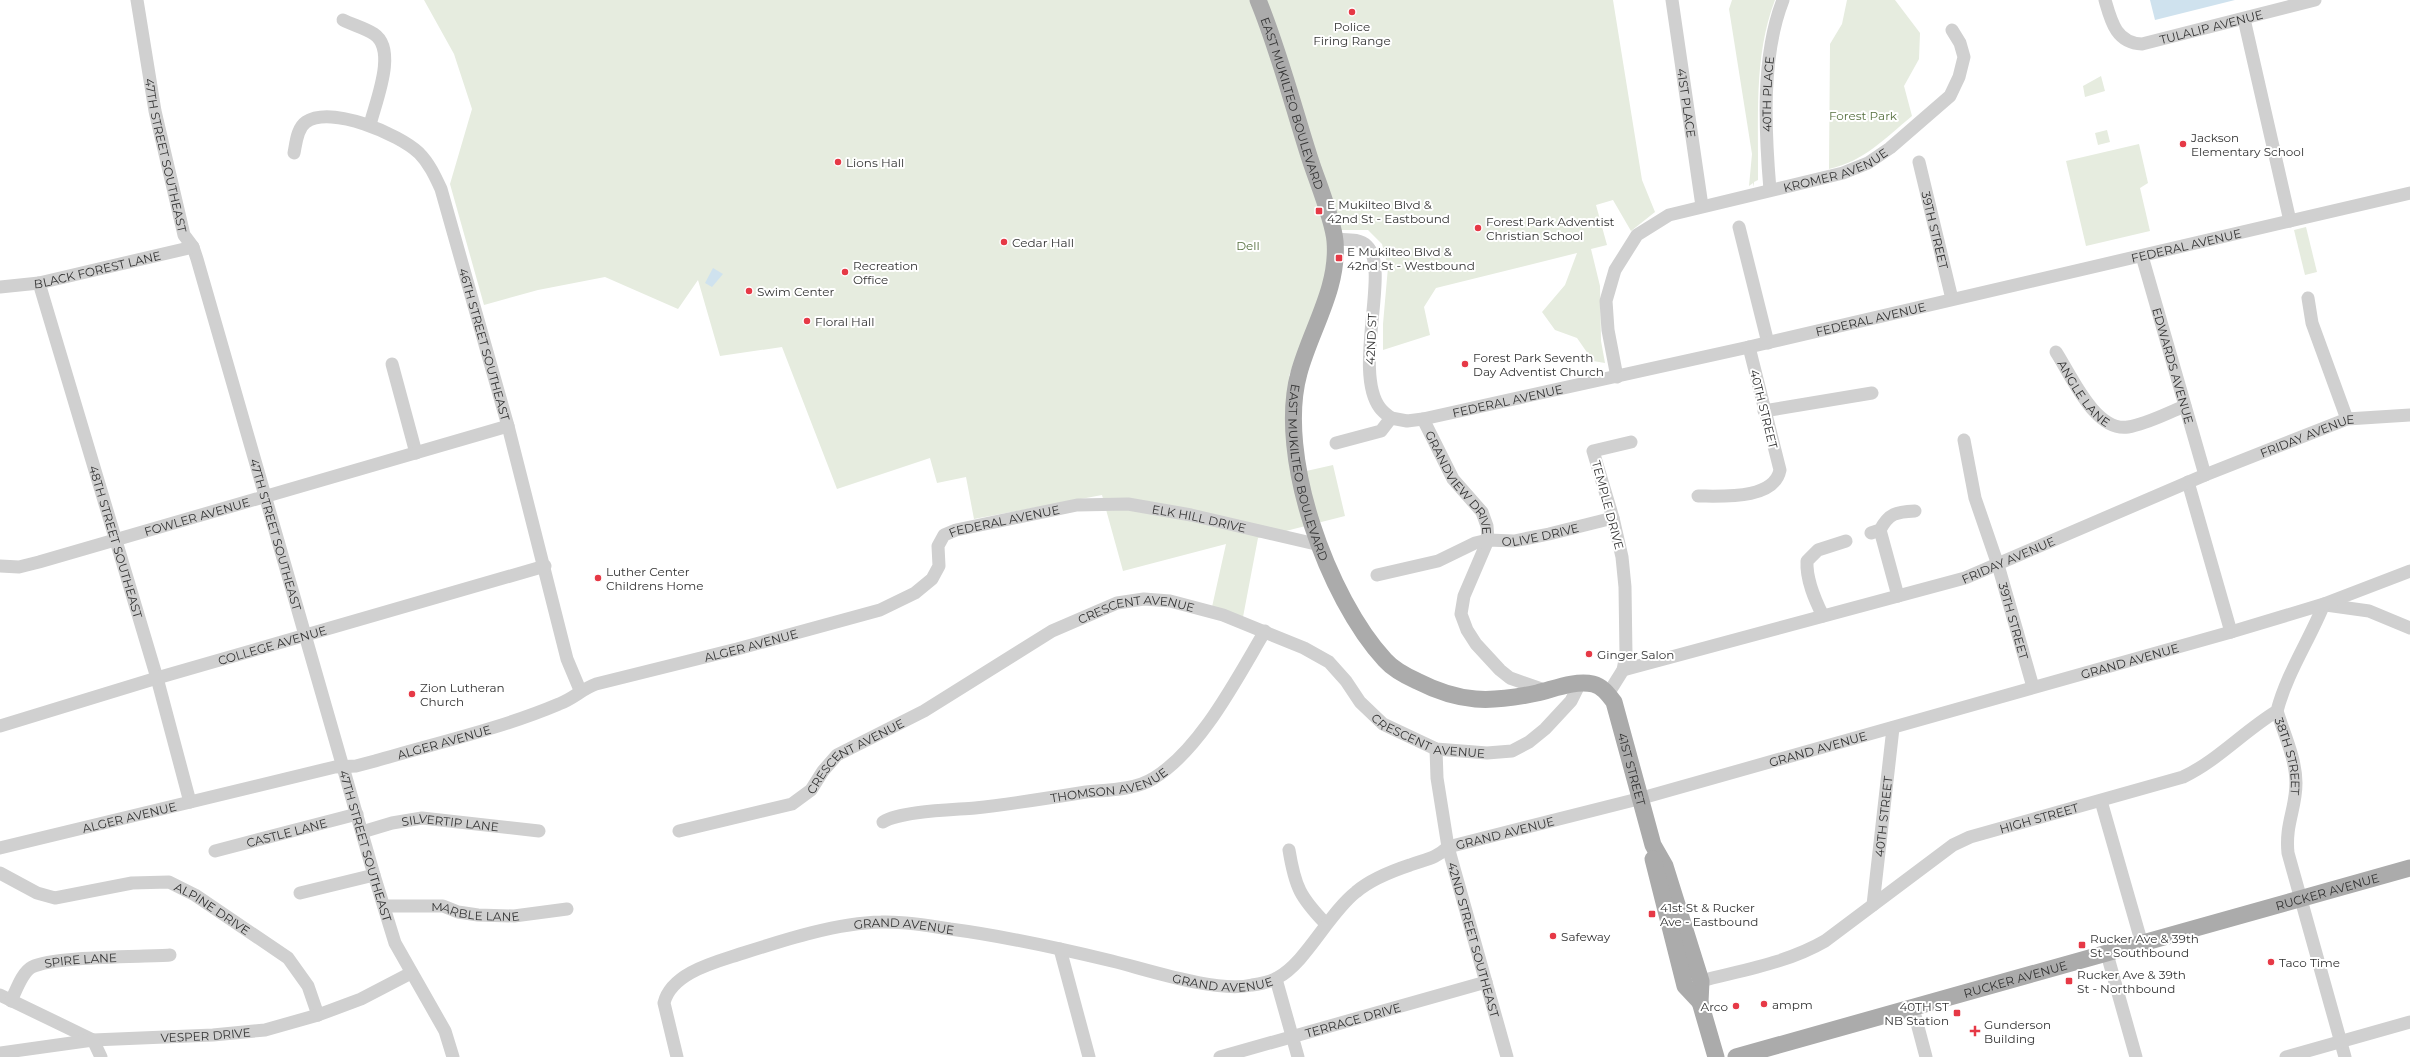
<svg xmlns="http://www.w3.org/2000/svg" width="2410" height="1057" viewBox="0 0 2410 1057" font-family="Montserrat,sans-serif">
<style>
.green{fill:#e6ecdf}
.water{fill:#cfe2ee}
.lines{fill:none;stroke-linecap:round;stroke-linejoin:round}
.minor{stroke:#d0d0d0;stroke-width:13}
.major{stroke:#ababab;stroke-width:17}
.poi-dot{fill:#e63946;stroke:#fff;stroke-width:1.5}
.labels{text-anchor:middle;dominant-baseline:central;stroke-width:4;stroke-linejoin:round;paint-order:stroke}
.poi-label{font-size:12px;fill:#333;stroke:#fff;text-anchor:start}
.street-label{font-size:12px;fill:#333;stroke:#fff}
.park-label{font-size:12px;fill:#56703f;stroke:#fff}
</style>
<rect width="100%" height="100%" fill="#fff"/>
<!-- green -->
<g class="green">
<path d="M424,0h1189l29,180 13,32 -24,19 -18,-31 -17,5 11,40 -16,4 9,37 1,55 4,22 -12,-2 -16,-23 -22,-8 -13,-18 23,-27 12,-32 -141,35 -12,19 6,28 -47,15v-26l5,-57 -6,-23 -14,-14h-29l-12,61 -24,46 -14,39 3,2 1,96 40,-9 12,51 -87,22 -15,79 -31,-10 14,-63 -103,27 -21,-76 -128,24 -8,-42 -29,6 -7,-25 -93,31 -55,-142 -62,9 -22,-76 -20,29 -73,-32 -67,13 -54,15 -34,-121 22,-75 -18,-55z"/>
<path d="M1732,0h43c-22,57 -16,120 -17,180l-4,2v5l-1,-4 -4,3 3,-32 -23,-145z"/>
<path d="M1847,0h48l25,33 -1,26 -15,27 8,30c-27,22 -47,45 -83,53l1,-125 12,-20z"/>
<path d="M2101,76l4,15 -20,6 -2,-11z"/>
<path d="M2107,130l3,12 -12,3 -3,-12z"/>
<path d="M2139,144l9,39 -8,5 10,43 -64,15 -20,-85z"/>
<path d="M2306,227l11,45 -12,3 -11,-45z"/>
</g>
<!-- water -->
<g class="water">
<path d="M2150,0h85l-80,20z"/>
<path d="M713,268l10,6 -11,13 -7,-4z"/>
</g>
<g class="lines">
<!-- minor -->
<g class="minor">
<path id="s1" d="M137,0l18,111 29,124 9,12 4,12 177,616 21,68 50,88 8,26"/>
<path id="s2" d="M1672,0l30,206"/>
<path id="s3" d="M2105,0c6,21 11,43 37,44l173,-44"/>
<path d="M2244,19l46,202"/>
<path d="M343,20c10,5 22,8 31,14 24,16 1,69 -4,91"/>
<path id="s4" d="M294,153c2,-10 3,-25 12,-31 25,-17 93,12 113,31 10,10 16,23 22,36l67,237 59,233 13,31"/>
<path id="s5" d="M1919,162l33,137"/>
<path id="s6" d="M1770,190c-5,-59 -9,-134 13,-190"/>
<path d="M1739,227l29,116"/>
<path d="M1335,239c10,1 24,-1 32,7 24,22 -15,125 13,162 3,4 7,7 11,10"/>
<path id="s7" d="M2142,256l63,219"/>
<path id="s8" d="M39,283l118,395 33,124"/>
<path id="s9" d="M0,287l39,-4 154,-36"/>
<path d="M2308,298l4,25 35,96"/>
<path id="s10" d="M2056,352c15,23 39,80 72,75 19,-3 39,-14 57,-21"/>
<path d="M392,364l24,89"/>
<path id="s11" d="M1617,377l-9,-47 -2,-29 9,-31 22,-35 32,-20 174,-42 25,-10 22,-15 60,-52 9,-19 5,-20 -4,-14 -8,-13"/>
<path d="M1764,411l108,-18"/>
<path id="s12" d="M1391,418l16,3 16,-2 326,-72 661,-154"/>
<path id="s13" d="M1423,419l30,60 29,33 5,14 1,14 -24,56 -3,18 6,16 9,14 24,26 10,8 37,13"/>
<path id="s14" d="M1964,440l11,58 23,67 35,122"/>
<path d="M1336,443l45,-12 10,-13"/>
<path d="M2188,482l43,150"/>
<path d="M1698,496c24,0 76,4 82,-26l-31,-123"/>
<path d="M1880,530l18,66"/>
<path d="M1871,533l9,-3c9,-17 16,-18 35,-19"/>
<path id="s15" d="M0,566l19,1 20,-5 469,-136"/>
<path id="s16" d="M1377,575l61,-14 37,-18 13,-3 26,1 35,-7 64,-16"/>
<path d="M2326,605l43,6 41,17"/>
<path d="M1823,616c-8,-16 -17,-36 -16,-55l11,-11 28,-9"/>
<path id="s17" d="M1623,670l342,-92 240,-103 142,-56 63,-4"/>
<path d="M1608,694l15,-24 3,-15 -1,-68 -3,-30 -9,-39 -20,-67 38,-9"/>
<path id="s18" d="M2277,711c7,23 19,48 19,72 0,26 -11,41 -8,70l57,204"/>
<path id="s19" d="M0,726l157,-48 388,-112"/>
<path id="s20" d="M1436,749l1,29 11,69 59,210"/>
<path d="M2101,801l41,143"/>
<path id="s21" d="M883,822c18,-11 69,-12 92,-14 37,-4 74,-10 111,-16 21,-2 50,-2 68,-14 47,-29 83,-100 111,-147"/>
<path id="s22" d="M679,831l113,-27 19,-14 12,-19 14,-16 87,-44 128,-80 65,-28 27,-4 26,2 53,14 81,33 25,14 17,19 14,21 23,22 53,25 51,4 25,-2 17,-9 16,-13 26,-28 9,-18"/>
<path id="s23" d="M362,832l30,-9 30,-5 117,13"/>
<path id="s24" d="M0,848l335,-81 21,-1 19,-5c61,-18 125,-32 184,-57 14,-5 23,-15 37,-20l141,-35 143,-39 35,-17 17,-14 7,-13 -1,-20 6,-11 12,-5 121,-25 51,-1 63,11 129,30"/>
<path d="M1289,850c6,37 11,47 37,74"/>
<path id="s25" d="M215,851l142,-37"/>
<path id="s26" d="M0,873l37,20 18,5 77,-15 37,-1 26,13 93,63 20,28 10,29"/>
<path d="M300,893l74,-18"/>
<path id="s27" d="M1873,905l20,-177"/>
<path id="s28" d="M384,906h59l15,6 20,3 36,1 53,-7"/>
<path d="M1060,949l29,108"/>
<path d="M2107,954l29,103"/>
<path d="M1276,979l22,78"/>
<path id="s29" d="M1701,981c42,-11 86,-18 124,-40l128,-96 17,-8 213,-60c34,-16 61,-46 94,-66 10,-38 32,-70 47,-107"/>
<path id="s30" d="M0,995l93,45 120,-5 52,-5 53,-15 43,-16 50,-26"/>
<path id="s31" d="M11,1001c5,-10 11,-29 21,-34 21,-11 110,-10 138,-12"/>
<path d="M1913,1008l13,49"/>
<path d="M0,1053l93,-13 8,17"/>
<path id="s32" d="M677,1057l-13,-54c7,-29 48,-40 73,-48 44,-14 98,-32 144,-33 22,-1 46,3 69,7 54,7 108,19 162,32 37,9 104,32 140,24 8,-1 18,-3 25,-7 29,-15 51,-64 79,-86 15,-13 36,-21 54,-27 16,-6 25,-6 38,-18l194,-49 589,-166 93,-28 86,-33"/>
<path id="s33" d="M1220,1057l266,-75"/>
<path d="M2286,1057l124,-35"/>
</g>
<!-- major -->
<g class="major">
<path id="s34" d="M1258,0c21,51 35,106 52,159 7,22 23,60 25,82 4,47 -24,88 -36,132 -23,83 29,225 86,287 8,9 21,16 32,21 43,22 73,22 120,12 17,-4 38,-13 56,-9 9,2 15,10 21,18l39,143 12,21 36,115 -1,21 16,55"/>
<path d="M1653,859l32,127 15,16"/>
<path id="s35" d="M1736,1057l674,-189"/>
</g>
</g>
<!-- markers -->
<g class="poi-dot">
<circle cx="1352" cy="12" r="4"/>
<circle cx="2183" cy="144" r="4"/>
<circle cx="838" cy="162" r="4"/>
<rect x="1315" y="207" width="8" height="8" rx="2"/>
<circle cx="1478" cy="228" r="4"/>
<circle cx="1004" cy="242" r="4"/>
<rect x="1335" y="254" width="8" height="8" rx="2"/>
<circle cx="845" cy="272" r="4"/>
<circle cx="749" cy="291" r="4"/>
<circle cx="807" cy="321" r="4"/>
<circle cx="1465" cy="364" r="4"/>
<circle cx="598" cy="578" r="4"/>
<circle cx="1589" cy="654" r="4"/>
<circle cx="412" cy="694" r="4"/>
<rect x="1648" y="910" width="8" height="8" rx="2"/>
<circle cx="1553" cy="936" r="4"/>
<rect x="2078" y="941" width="8" height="8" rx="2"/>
<circle cx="2271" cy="962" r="4"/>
<rect x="2065" y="977" width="8" height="8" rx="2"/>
<circle cx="1764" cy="1004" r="4"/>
<circle cx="1736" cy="1006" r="4"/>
<rect x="1953" y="1009" width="8" height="8" rx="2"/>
<path d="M1973 1025h4v4h4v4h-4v4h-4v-4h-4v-4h4z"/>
</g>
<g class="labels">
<!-- poi labels -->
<g class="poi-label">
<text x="1352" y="26" text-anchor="middle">Police<tspan x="1352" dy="14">Firing Range</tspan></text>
<text x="2191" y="137">Jackson<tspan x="2191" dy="14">Elementary School</tspan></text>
<text x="846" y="162">Lions Hall</text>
<text x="1327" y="204">E Mukilteo Blvd &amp;<tspan x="1327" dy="14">42nd St - Eastbound</tspan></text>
<text x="1486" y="221">Forest Park Adventist<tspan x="1486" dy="14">Christian School</tspan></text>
<text x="1012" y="242">Cedar Hall</text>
<text x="1347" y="251">E Mukilteo Blvd &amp;<tspan x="1347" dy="14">42nd St - Westbound</tspan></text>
<text x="853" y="265">Recreation<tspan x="853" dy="14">Office</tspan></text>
<text x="757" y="291">Swim Center</text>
<text x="815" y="321">Floral Hall</text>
<text x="1473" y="357">Forest Park Seventh<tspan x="1473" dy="14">Day Adventist Church</tspan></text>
<text x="606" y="571">Luther Center<tspan x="606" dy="14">Childrens Home</tspan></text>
<text x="1597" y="654">Ginger Salon</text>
<text x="420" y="687">Zion Lutheran<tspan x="420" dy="14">Church</tspan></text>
<text x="1660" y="907">41st St &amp; Rucker<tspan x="1660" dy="14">Ave - Eastbound</tspan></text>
<text x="1561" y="936">Safeway</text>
<text x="2090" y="938">Rucker Ave &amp; 39th<tspan x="2090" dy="14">St - Southbound</tspan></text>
<text x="2279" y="962">Taco Time</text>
<text x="2077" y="974">Rucker Ave &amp; 39th<tspan x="2077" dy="14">St - Northbound</tspan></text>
<text x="1772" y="1004">ampm</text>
<text x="1728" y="1006" text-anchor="end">Arco</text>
<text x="1949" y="1006" text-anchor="end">40TH ST<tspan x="1949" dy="14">NB Station</tspan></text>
<text x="1984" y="1024">Gunderson<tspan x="1984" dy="14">Building</tspan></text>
</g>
<!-- street labels -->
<g class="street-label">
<text stroke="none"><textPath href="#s3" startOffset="134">TULALIP AVENUE</textPath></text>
<text stroke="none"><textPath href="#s6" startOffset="96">40TH PLACE</textPath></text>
<text stroke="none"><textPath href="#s34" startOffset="109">EAST MUKILTEO BOULEVARD</textPath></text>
<text stroke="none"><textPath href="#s2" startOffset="104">41ST PLACE</textPath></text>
<text stroke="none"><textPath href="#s1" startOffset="158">47TH STREET SOUTHEAST</textPath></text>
<text stroke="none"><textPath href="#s11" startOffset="361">KROMER AVENUE</textPath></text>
<text stroke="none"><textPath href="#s5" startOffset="70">39TH STREET</textPath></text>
<text stroke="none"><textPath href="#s12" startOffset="815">FEDERAL AVENUE</textPath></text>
<text stroke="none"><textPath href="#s9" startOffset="99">BLACK FOREST LANE</textPath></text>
<text stroke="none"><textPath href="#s12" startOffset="491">FEDERAL AVENUE</textPath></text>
<text transform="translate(1371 339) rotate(-88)">42ND ST</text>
<text stroke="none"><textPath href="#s4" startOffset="360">46TH STREET SOUTHEAST</textPath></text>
<text stroke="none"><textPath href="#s7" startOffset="114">EDWARDS AVENUE</textPath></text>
<text stroke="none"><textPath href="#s10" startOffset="50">ANGLE LANE</textPath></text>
<text stroke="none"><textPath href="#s12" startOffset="119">FEDERAL AVENUE</textPath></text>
<text transform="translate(1764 409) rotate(76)">40TH STREET</text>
<text stroke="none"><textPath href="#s17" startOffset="725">FRIDAY AVENUE</textPath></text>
<text stroke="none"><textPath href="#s34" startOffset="493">EAST MUKILTEO BOULEVARD</textPath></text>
<text stroke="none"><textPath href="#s13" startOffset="74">GRANDVIEW DRIVE</textPath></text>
<text transform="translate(1608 505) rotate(75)">TEMPLE DRIVE</text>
<text stroke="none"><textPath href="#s15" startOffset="204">FOWLER AVENUE</textPath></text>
<text stroke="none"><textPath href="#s24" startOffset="1282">ELK HILL DRIVE</textPath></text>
<text stroke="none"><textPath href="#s24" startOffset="1084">FEDERAL AVENUE</textPath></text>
<text stroke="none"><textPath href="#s16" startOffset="170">OLIVE DRIVE</textPath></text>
<text stroke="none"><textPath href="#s1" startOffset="554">47TH STREET SOUTHEAST</textPath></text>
<text stroke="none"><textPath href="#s8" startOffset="270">48TH STREET SOUTHEAST</textPath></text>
<text stroke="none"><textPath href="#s17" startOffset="401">FRIDAY AVENUE</textPath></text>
<text stroke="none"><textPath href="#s22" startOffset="521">CRESCENT AVENUE</textPath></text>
<text stroke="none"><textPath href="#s14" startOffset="188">39TH STREET</textPath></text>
<text stroke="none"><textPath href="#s19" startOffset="284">COLLEGE AVENUE</textPath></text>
<text stroke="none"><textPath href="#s24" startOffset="780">ALGER AVENUE</textPath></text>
<text stroke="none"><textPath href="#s32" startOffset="1626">GRAND AVENUE</textPath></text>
<text stroke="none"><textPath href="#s22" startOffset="857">CRESCENT AVENUE</textPath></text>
<text stroke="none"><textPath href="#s24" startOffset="457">ALGER AVENUE</textPath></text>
<text stroke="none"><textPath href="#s32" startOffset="1302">GRAND AVENUE</textPath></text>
<text stroke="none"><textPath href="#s22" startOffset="197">CRESCENT AVENUE</textPath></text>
<text stroke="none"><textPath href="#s18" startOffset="47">38TH STREET</textPath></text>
<text stroke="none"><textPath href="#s34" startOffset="1017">41ST STREET</textPath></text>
<text stroke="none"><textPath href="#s21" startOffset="230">THOMSON AVENUE</textPath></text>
<text stroke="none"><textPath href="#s24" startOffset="133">ALGER AVENUE</textPath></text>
<text stroke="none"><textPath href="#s27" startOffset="89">40TH STREET</textPath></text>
<text stroke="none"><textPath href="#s29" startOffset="381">HIGH STREET</textPath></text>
<text stroke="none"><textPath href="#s23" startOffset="90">SILVERTIP LANE</textPath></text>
<text stroke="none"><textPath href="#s25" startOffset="74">CASTLE LANE</textPath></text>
<text stroke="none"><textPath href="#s32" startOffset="978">GRAND AVENUE</textPath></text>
<text stroke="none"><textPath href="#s1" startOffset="878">47TH STREET SOUTHEAST</textPath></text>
<text stroke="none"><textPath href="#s35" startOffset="614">RUCKER AVENUE</textPath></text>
<text stroke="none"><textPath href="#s26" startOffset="227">ALPINE DRIVE</textPath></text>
<text stroke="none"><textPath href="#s28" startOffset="92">MARBLE LANE</textPath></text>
<text stroke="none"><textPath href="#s32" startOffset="318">GRAND AVENUE</textPath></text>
<text stroke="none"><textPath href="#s20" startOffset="195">42ND STREET SOUTHEAST</textPath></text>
<text stroke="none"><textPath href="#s31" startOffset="90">SPIRE LANE</textPath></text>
<text stroke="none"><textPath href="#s32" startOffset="643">GRAND AVENUE</textPath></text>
<text stroke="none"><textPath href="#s35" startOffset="290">RUCKER AVENUE</textPath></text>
<text stroke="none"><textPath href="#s33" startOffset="138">TERRACE DRIVE</textPath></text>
<text stroke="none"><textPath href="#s30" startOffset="216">VESPER DRIVE</textPath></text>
</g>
<!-- park labels -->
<g class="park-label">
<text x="1863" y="115">Forest Park</text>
<text x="1248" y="245">Dell</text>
</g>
</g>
</svg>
